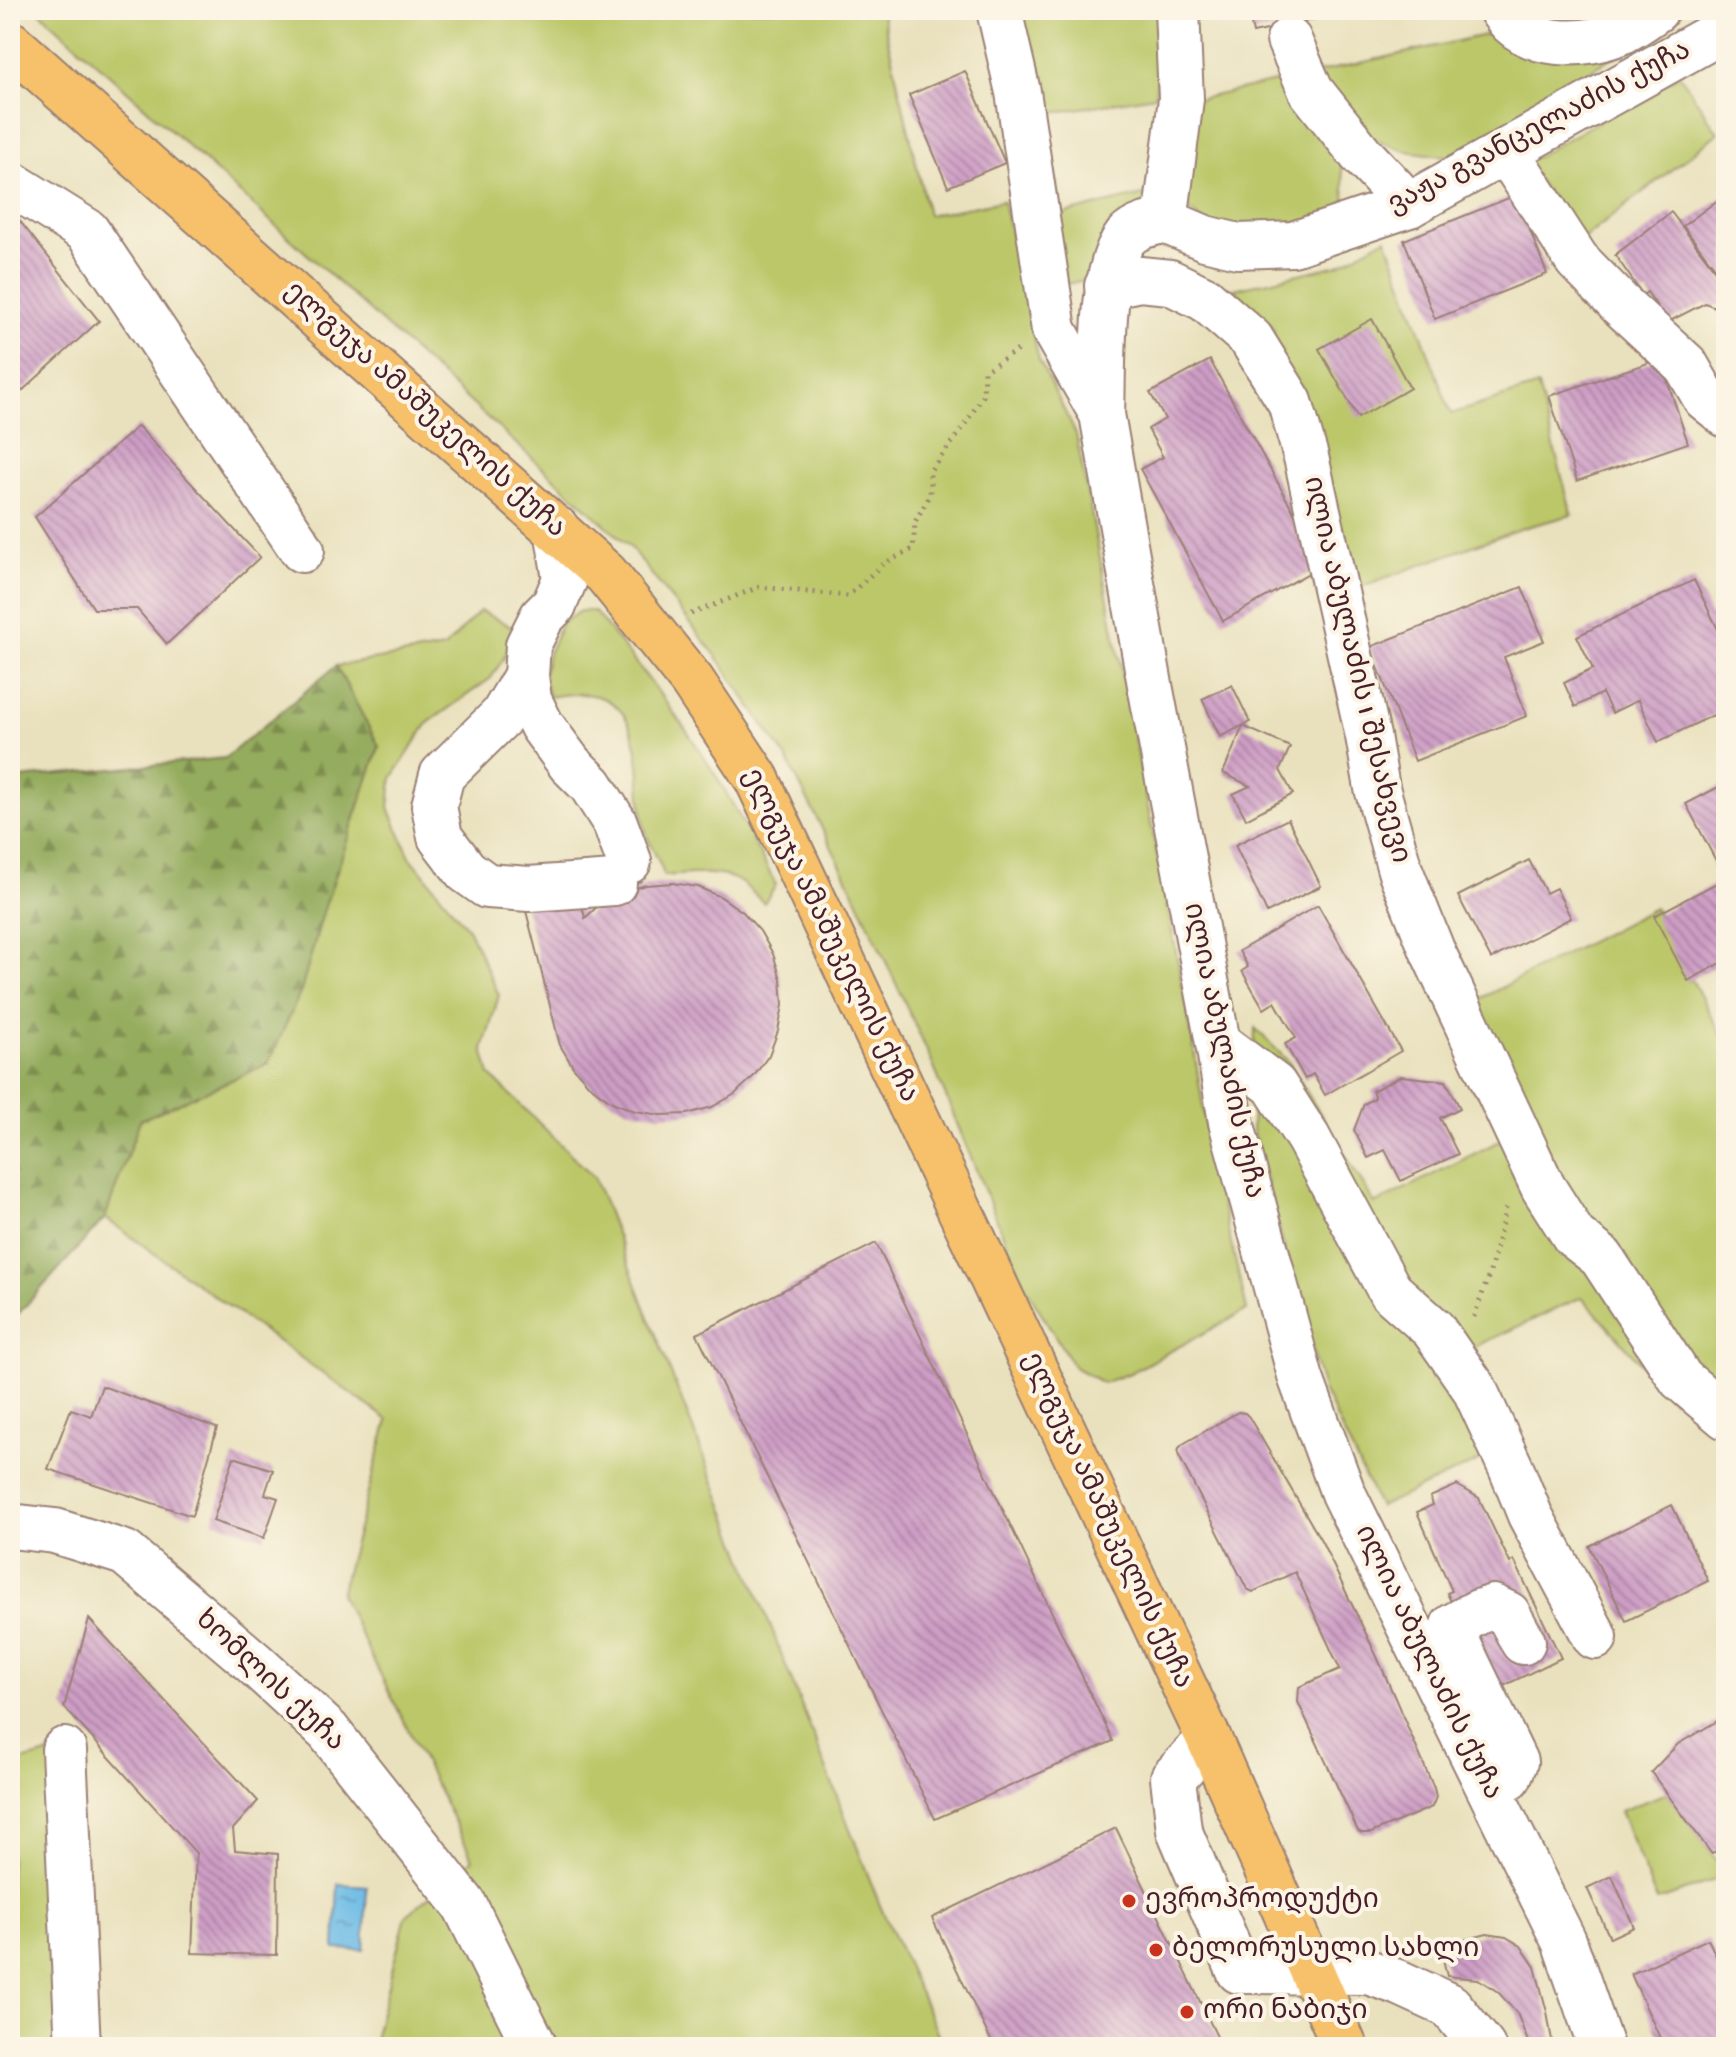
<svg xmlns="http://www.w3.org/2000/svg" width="1736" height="2057" viewBox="0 0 1736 2057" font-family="'Gochi Hand','Noto Sans Georgian',sans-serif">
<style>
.green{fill:#bbc769;stroke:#82734a;stroke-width:2}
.forest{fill:url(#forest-firs);stroke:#6f6644;stroke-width:2}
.water{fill:url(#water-ripples);stroke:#5b6e89;stroke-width:2}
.building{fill:url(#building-back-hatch)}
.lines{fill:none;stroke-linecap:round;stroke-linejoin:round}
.minor-casing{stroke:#9a8074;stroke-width:48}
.major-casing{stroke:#9a8074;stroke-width:48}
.path{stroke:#9a8074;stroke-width:5;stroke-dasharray:2 6;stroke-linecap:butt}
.minor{stroke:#fff;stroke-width:44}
.major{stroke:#f6c16b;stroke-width:44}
.poi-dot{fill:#c8321e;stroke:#fcf5e5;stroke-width:3}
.labels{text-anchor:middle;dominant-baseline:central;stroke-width:8;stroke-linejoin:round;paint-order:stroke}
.street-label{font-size:28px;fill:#4a1f2b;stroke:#fcf5e5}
.poi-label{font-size:28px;fill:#4a1f2b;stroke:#fcf5e5;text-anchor:start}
</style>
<defs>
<pattern id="forest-firs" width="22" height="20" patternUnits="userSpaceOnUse" patternTransform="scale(2)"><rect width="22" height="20" fill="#94ac5d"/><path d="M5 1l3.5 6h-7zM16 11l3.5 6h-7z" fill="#7b8b4d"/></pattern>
<pattern id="water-ripples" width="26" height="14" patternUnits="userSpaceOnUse" patternTransform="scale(2)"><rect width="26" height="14" fill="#6cbce7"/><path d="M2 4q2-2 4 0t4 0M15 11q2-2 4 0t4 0" fill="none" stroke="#5b98bb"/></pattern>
<pattern id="building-back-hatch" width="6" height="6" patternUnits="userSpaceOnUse" patternTransform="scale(2)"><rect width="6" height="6" fill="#cd9dc5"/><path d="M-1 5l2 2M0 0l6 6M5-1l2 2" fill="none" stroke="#a87fa0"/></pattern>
</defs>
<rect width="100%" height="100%" fill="#fcf5e5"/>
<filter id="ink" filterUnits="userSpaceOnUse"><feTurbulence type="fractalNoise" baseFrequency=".0125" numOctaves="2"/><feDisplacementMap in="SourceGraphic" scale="16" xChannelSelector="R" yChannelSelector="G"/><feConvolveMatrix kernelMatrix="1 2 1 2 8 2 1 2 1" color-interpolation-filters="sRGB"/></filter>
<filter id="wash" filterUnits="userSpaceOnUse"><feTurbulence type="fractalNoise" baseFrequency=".006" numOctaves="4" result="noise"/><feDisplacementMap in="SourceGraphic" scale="32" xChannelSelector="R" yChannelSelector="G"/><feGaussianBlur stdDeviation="1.8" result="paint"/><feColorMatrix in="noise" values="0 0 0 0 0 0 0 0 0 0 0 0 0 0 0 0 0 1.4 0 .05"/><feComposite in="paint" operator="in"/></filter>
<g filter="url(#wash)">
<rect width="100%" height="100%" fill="#e9e1bd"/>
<!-- green -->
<g class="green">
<path d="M38,10h843l47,205 75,-14 36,159 37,74 115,596 20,129 36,151 -117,63 -27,10 -29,-16 -52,-86 -94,-228 -76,-165 -65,-129 -70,-102 -87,-110z"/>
<path d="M1009,10h148l4,46 -6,40 -110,18 17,100 90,-21 -3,17 -47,41 -17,29 -19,4z"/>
<path d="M1541,10h142l-35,25 -197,122 -46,-6 -32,-12 -35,-1 9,75 -75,17 -56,2 -34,-28 13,-104 348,-78z"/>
<path d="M1680,75l38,58 -136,107 -57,-77z"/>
<path d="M1386,238l65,176 87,-28 34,129 -50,13 -167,61 -83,-254 2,-6 -40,-40 104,-24z"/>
<path d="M480,611l41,20 -30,47 -63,45 -36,55 -3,30 21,49 59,73 30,65 -16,54 7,26 104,102 287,731 63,139h-572l34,-131 67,-57 -133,-265 48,-174 -283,-202 35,-98 128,-56 33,-73 22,-79 56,-165 -43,-81 108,-18z"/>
<path d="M580,611h14c38,46 74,92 107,141 28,43 52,88 75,133l-12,18c-8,-7 -15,-15 -24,-21 -19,-13 -54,-7 -76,-6 -4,-18 -17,-33 -20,-51 -4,-20 -3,-41 -5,-61 -7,-60 -31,-78 -90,-67l-6,-20 5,-24 14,-30z"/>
<path d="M1654,908l72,136v334l-53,22 -91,-103 -115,53 47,95 -135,62 -56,-117 -71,-261 3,-101 33,33 87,143 152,-77 -55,-124z"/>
<path d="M64,1750l14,297h-68v-283z"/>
<path d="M1667,1793l59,80v3l-69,25 -37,-90z"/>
</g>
<!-- forest -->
<path class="forest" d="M336,666l43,80 -56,166 -22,79 -33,73 -128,56 -35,98 -95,105v-544l215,-21z"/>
<!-- water -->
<path class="water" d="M338,1884l29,2 -3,64 -29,-1z"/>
<g id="blocks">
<!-- building -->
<g class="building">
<path d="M1248,10h106v1l-101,22z"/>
<path d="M965,71l40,92 -57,24 -39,-92z"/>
<path d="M1726,194v88l-43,-56z"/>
<path d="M1516,195l31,79 -112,45 -31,-79z"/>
<path d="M10,212l5,3 84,106 -89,81z"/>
<path d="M1671,212l55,73v15l-6,5 -5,2 -10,-4 -37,19 -21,-30 -4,3 -28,-40z"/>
<path d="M1372,319l38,69 -52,30 -39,-69z"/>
<path d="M1660,359l28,84 -111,38 -28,-85z"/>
<path d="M1210,360l113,205 -100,56 -83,-152 23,-12 -15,-28 17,-10 -15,-26z"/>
<path d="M138,426l122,131 -93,87 -30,-35h-43l-59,-92z"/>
<path d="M1694,580l32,66v11l-10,5 10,22v25l-68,33 -20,-42 -26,13 -10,-20 -27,14 -11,-24 29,-14 -16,-33z"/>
<path d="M1522,587l22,54 -40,16 23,59 -112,45 -45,-114z"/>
<path d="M1232,685l18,37 -30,15 -18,-38z"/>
<path d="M1243,726l47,21 -10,23 13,24 -47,25 -13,-25 17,-8 -27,-13z"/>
<path d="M1726,783v91l-2,2 -38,-72z"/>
<path d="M1288,819l33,67 -54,27 -32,-68z"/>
<path d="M1529,860l17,33 10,-5 15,30 -80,41 -33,-63z"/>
<path d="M1726,878v94l-5,-9 -33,18 -34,-65z"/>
<path d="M672,883l26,4 23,10 22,15 17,19 13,23 8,25 2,26 -5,26 -9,24 -15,21 -19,18 -23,13 -25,7 -26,1 -26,-4 -23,-9 -22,-16 -17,-19 -13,-22 -35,-138 54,-13 6,24 14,-13 22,-13 25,-7z"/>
<path d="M1318,905l83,146 -76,44 -12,-21 -8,5 -20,-35 11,-6 -21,-36 -11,7 -22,-38 6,-4 -9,-16z"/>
<path d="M1401,1076l45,5 14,27 -20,10 18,36 -57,27 -16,-31 -17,8 -14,-28 10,-26 11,-6 -3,-7z"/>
<path d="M876,1243l237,498 -178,78 -238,-485z"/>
<path d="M102,1386l115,42 -25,88 -144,-47 23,-60 20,7z"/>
<path d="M1238,1412l7,1 4,4 73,125 56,117 56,129 2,9 -4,10 -61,26h-9l-4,-2 -60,-129 1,-15 41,-18 -45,-97 -42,20 -6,-3 -69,-135 1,-6 4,-4z"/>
<path d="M234,1457l39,13 -8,24 13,4 -14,40 -51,-17z"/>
<path d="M1457,1485l22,13 31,65 4,-3 47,98 -68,33 -46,-98 5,-2 -35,-79 16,-7 -3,-8z"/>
<path d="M1672,1505l36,76 -82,40 -37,-75z"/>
<path d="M89,1619l169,182 -25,28 2,21 43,4 -1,101 -85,-2 4,-100 -132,-146z"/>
<path d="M1726,1716v133l-15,4 -60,-81 27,-28z"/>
<path d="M1116,1828l106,219h-228l-62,-129z"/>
<path d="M1612,1876l22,51 -24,11 -23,-50z"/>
<path d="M1487,1934l19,3 15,9 14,21 12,45 6,35h-23l-13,-34 -19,-21 -20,-13 -31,-3 -7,-30z"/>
<path d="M1708,1939l18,38v70h-62l-33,-73z"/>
</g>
</g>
</g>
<g filter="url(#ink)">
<use href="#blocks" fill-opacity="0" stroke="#9a8074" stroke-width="2"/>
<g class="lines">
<defs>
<g id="minor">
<path d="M999,10l19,82 36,238 48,84 48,271 68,358 13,79 70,257 42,114 221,448 37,106"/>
<path d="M1501,10c24,40 84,38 122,21 12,-6 23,-14 33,-21"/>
<path d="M1289,40l22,51 50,63 48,51"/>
<path d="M1506,151l71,109 43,44 66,61 19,33 21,17"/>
<path d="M10,183l77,48 215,319"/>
<path d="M1165,221l40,17 33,8 55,-2 116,-39 309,-172 8,-9"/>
<path d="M1165,221l16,-122 -4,-89"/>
<path d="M1107,286l33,-7 30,3 35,17 46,40 39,63 16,55 62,279 9,52 23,82 32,80 111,237 31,49 27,21 80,122 45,38"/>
<path d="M1102,414c2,-45 -3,-143 24,-177 10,-11 26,-14 39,-16"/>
<path d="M557,529l8,50 -11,26 -12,12 -14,28 -2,31 3,24 13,26 28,38 21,21 24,38 14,38"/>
<path d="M526,676l-24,40 -60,59 -8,31 6,31 26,34 21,15 42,3 85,-6"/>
<path d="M1218,1043l56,42 34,53 82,153 43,38 41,59 37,80 19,47 65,122"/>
<path d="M10,1526l45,5 70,22 128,109 75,69 136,173 71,143"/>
<path d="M1209,1739l-36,39 6,52 60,141 129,1 32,11 50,23 33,41"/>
<path d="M64,1750l14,297"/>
<path d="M1490,1789l19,-12 6,-15 -62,-129v-7l25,-14 15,-5 15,7 15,28"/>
</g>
<path id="major" d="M10,43l596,531 86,107 65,98 452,960 136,308"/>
</defs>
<!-- minor casing -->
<use href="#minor" class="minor-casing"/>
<!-- major casing -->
<use href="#major" class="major-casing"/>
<!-- path -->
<g class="path">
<path d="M691,614l68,-27 89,9 35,-32 30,-15 2,-27 15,-27v-24l28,-36 25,-39 1,-25 34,-21"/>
<path d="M1474,1317l16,-45 16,-64"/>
</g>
<!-- minor -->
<use href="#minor" class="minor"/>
<!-- major -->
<use href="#major" class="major"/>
</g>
</g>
<!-- markers -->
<g class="poi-dot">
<circle cx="1129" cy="1901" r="8"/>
<circle cx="1156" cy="1950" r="8"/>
<circle cx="1187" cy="2012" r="8"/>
</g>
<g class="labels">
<!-- street labels -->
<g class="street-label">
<text transform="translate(1540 129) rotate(-28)">ვაჟა გვანცელაძის ქუჩა</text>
<text transform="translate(424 411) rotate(42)">ელგუჯა ამაშუკელის ქუჩა</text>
<text transform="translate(1355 670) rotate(77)">ილია აბულაძის I შესახვევი</text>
<text transform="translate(829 936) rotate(64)">ელგუჯა ამაშუკელის ქუჩა</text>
<text transform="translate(1222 1051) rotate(78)">ილია აბულაძის ქუჩა</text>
<text transform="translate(1106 1521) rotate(65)">ელგუჯა ამაშუკელის ქუჩა</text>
<text transform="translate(1427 1663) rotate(64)">ილია აბულაძის ქუჩა</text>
<text transform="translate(269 1682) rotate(43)">ხომლის ქუჩა</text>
</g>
<!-- poi labels -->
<g class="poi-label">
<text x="1145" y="1901">ევროპროდუქტი</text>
<text x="1172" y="1950">ბელორუსული სახლი</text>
<text x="1203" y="2012">ორი ნაბიჯი</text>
</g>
</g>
<!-- margin -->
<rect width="1736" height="2057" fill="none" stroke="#fcf5e5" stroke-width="40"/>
</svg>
